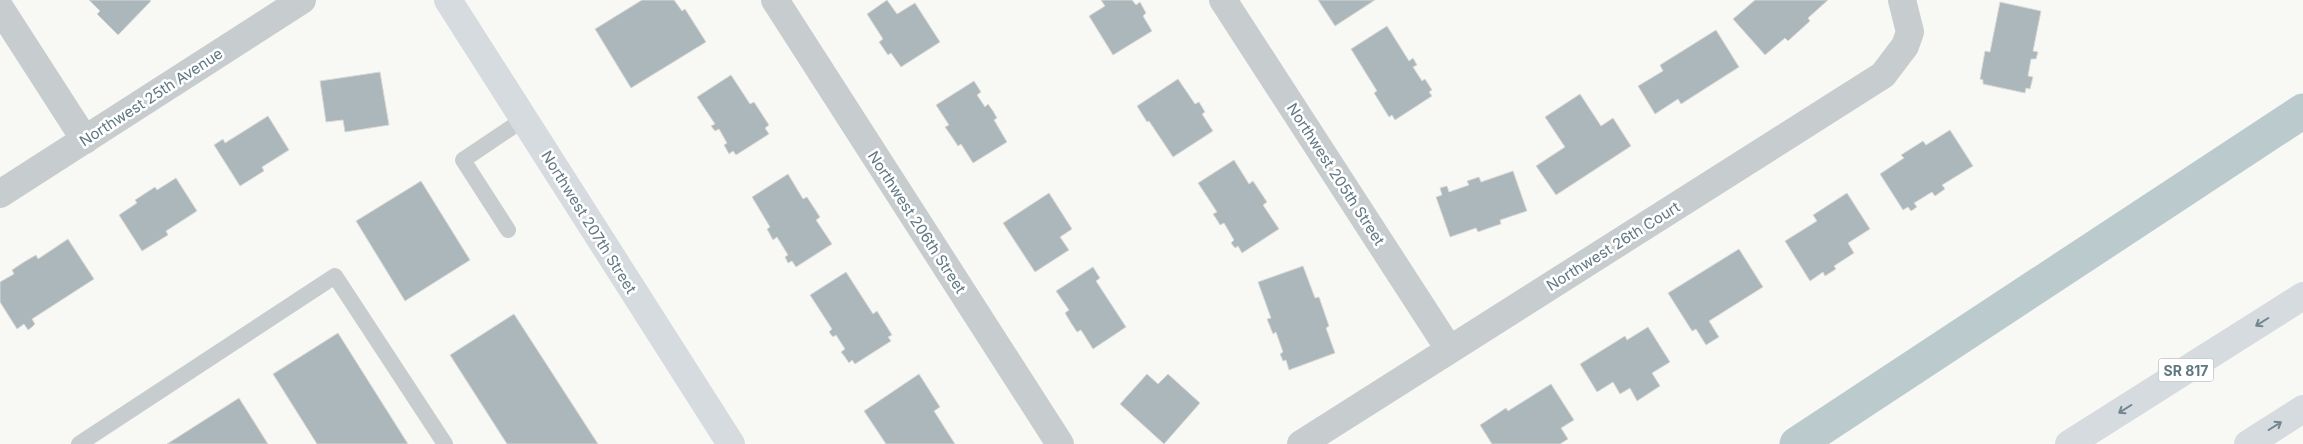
<svg xmlns="http://www.w3.org/2000/svg" width="2303" height="444" viewBox="0 0 2303 444" font-family="Inter,sans-serif">
<style>
.lines{fill:none;stroke-linecap:round;stroke-linejoin:round}
.canal{stroke:#bbcbcd;stroke-width:35}
.building{fill:#abb7bb;stroke:#dadad7}
.lane{stroke:#c7cccf;stroke-width:16}
.street{stroke:#c7cccf;stroke-width:28}
.secondary{stroke:#d5dbde;stroke-width:28}
.primary{stroke:#d5dbde;stroke-width:28}
.oneway{stroke:#728691}
.labels{text-anchor:middle;dominant-baseline:central;stroke-width:5;stroke-linejoin:round;paint-order:stroke}
.shield{fill:#fff;stroke:#90a0a8;stroke-width:1}
.shield-label{font-size:14px;font-weight:bold;fill:#607783}
.street-label{font-size:15px;fill:#607783;stroke:#fff}
</style>
<rect width="100%" height="100%" fill="#f8f8f5"/>
<g class="lines">
<!-- canal -->
<path class="canal" d="M1797,444l506,-333"/>
</g>
<!-- building -->
<g class="building">
<path d="M89,0h61l1,1 -33,34 -21,-21 3,-3z"/>
<path d="M642,0h32l8,11 3,-2 21,33 -75,46 -36,-59z"/>
<path d="M887,0l10,14 18,-11 25,39 -39,25 -10,-14 -3,2 -9,-13 4,-3 -16,-25z"/>
<path d="M1101,0h31l4,5 4,-3 6,11 -3,3 9,15 -39,24 -24,-39 16,-10z"/>
<path d="M1318,0h57l-40,26z"/>
<path d="M1755,0h73l-20,18 2,3 -22,20 -3,-3 -20,17 -32,-36z"/>
<path d="M2000,2l41,9 -8,40 5,1 -2,7h-5l-3,17 5,1 -3,12 -4,-1 -1,5 -42,-9v-4l-3,-1 5,-28 5,1z"/>
<path d="M1387,26l22,35 4,-3 4,7 -4,2 9,14 3,-2 7,11 -3,2 3,4 -37,24 -3,-5 -3,2 -15,-24 3,-2 -26,-42z"/>
<path d="M1716,30l23,37 -58,37 -3,-5 -23,15 -17,-28 25,-15 -3,-6z"/>
<path d="M380,72l9,53 -44,7 -2,-12 -17,2 -6,-41z"/>
<path d="M731,75l19,29 4,-2 15,23 -4,3 4,6 -33,21 -3,-4 -4,3 -5,-9 3,-2 -8,-14 -4,2 -4,-5 4,-2 -18,-27z"/>
<path d="M1178,79l17,25 4,-2 6,10 -3,2 11,17 -40,26 -24,-36 -2,1 -10,-16z"/>
<path d="M974,81l7,11 -4,3 8,12 3,-3 5,7 4,7 -3,2 13,22 -34,21 -12,-19 -3,2 -6,-9 -7,-10 4,-2 -13,-20z"/>
<path d="M1580,94l21,32 12,-8 18,28 -75,49 -20,-29 29,-19 -20,-30z"/>
<path d="M268,116l21,34 -27,17 2,4 -24,15 -26,-41 9,-6 2,4z"/>
<path d="M1950,130l23,36 -31,19 3,4 -10,7 -3,-4 -18,11 3,4 -6,4 -3,-4 -5,3 -23,-36 24,-16 -3,-3 22,-14 3,4z"/>
<path d="M1234,160l15,24 4,-3 14,21 -4,3 16,24 -37,24 -4,-7 -3,2 -4,-5 3,-3 -10,-17 -4,2 -3,-5 -4,-6 4,-2 -19,-29z"/>
<path d="M1513,171l14,40 -27,9 1,4 -12,4 -11,4 -2,-4 -26,9 -14,-40 6,-2 -2,-7 7,-2 2,6 20,-7 -2,-4 12,-4 2,5z"/>
<path d="M788,174l15,25 4,-2 13,20 -4,3 16,24 -36,23 -4,-6 -4,2 -3,-6 3,-2 -11,-18 -4,3 -6,-11 3,-2 -18,-30z"/>
<path d="M176,178l21,33 -31,20 2,4 -26,16 -23,-36 18,-12 -2,-3 20,-13 2,3z"/>
<path d="M421,181l49,79 -65,41 -49,-80z"/>
<path d="M1049,193l23,36 -12,8 9,13 -34,22 -32,-49z"/>
<path d="M1847,193l23,36 -22,14 6,10 -20,13 2,3 -11,7 -2,-4 -13,9 -25,-40 32,-20 -4,-6z"/>
<path d="M68,239l26,40 -62,40 3,5 -3,3 -4,3 -4,-6 -7,5 -17,-27v-20l14,-8 -2,-4 12,-8 12,-7 2,4z"/>
<path d="M1739,249l24,38 -54,34 10,16 -13,8 -10,-16 -4,2 -24,-38z"/>
<path d="M1303,266l12,32 4,-1 10,29 -3,2 9,25 -46,17 -3,-10 -3,1 -3,-7 3,-2 -7,-20 -3,2 -6,-15 4,-1 -13,-36z"/>
<path d="M1093,267l7,11 -4,3 30,46 -33,22 -12,-19 -4,2 -6,-9 -6,-10 4,-3 -13,-19z"/>
<path d="M846,272l27,42 4,-3 15,24 -4,2 3,4 -36,23 -3,-4 -3,3 -4,-6 -4,-5 4,-3 -9,-14 -3,2 -4,-5 3,-3 -22,-34z"/>
<path d="M514,314l84,130h-91l-57,-89z"/>
<path d="M1648,327l22,35 -18,11 8,13 -23,15 -7,-13 -10,6 -7,-12 -16,10 -17,-28 45,-28 2,4z"/>
<path d="M338,333l70,111h-91l-44,-70z"/>
<path d="M919,374l21,33 -6,4 21,33h-69l-22,-33z"/>
<path d="M1147,374l11,10 10,-10 32,29 -36,41 -44,-40z"/>
<path d="M1551,384l23,36 -13,8 7,11 -8,5h-68l-12,-19 26,-17 2,3z"/>
<path d="M239,398l29,46h-101z"/>
</g>
<g class="lines">
<!-- lane -->
<g class="lane">
<path d="M508,230l-45,-70 61,-41"/>
<path d="M79,444l256,-168 110,168"/>
</g>
<!-- street -->
<g class="street">
<path d="M775,0l285,444"/>
<path d="M1223,0l226,349"/>
<path d="M0,8l85,132"/>
<path d="M0,194l302,-194"/>
<path d="M1301,444l582,-369 22,-29 5,-14 -8,-32"/>
</g>
<!-- secondary -->
<path class="secondary" d="M448,0l283,444"/>
<!-- primary -->
<g class="primary">
<path d="M2069,444l234,-148"/>
<path d="M2248,444l55,-35"/>
</g>
</g>
<!-- one-way arrows -->
<defs><path id="oneway-shaft" d="M-6 0H5M1.5-3L5.5 0L1.5 3" fill="none" stroke-width="1.6" stroke-linecap="round" stroke-linejoin="round" transform="scale(1.25)"/></defs>
<g class="oneway">
<use href="#oneway-shaft" transform="translate(2262 322) rotate(148)"/>
<use href="#oneway-shaft" transform="translate(2125 409) rotate(148)"/>
<use href="#oneway-shaft" transform="translate(2275 426) rotate(-32)"/>
</g>
<g class="labels">
<!-- shield labels -->
<rect class="shield" x="2158.5" y="358.5" width="55" height="23" rx="4"/>
<g class="shield-label">
<text x="2186" y="370">SR 817</text>
</g>
<!-- street labels -->
<g class="street-label">
<text transform="translate(151 97) rotate(-33)">Northwest 25th Avenue</text>
<text transform="translate(1336 174) rotate(57)">Northwest 205th Street</text>
<text transform="translate(589 222) rotate(58)">Northwest 207th Street</text>
<text transform="translate(917 222) rotate(57)">Northwest 206th Street</text>
<text transform="translate(1613 246) rotate(-32)">Northwest 26th Court</text>
</g>
</g>
</svg>
